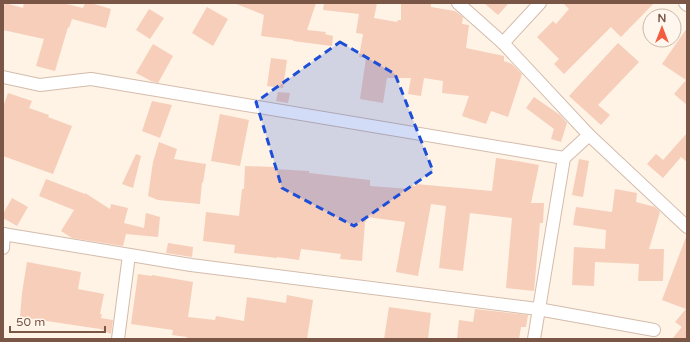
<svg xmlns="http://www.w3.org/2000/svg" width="690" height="342" viewBox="0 0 690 342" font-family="'Varela Round',sans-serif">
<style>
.building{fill:#f6ceba}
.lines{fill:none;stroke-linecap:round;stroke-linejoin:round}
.minor-casing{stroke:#d4bcac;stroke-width:14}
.minor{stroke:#fff;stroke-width:12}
.marked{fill:#1d4ed8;fill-opacity:0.2;stroke:#1d4ed8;stroke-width:3;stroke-dasharray:8 5;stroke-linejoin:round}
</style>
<rect width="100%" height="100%" fill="#fef3e5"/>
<!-- building -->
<g class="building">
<path d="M5,3l18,5 1,-5h38l21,5 2,-5h6l20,6 -5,19 -34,-9 -3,9 -1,-1 -13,44 -19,-5 8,-27 -41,-9v-20z"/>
<path d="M234,3h82l-9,27 19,2 -1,2 8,2 -1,10 -39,-5v-1l-32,-4 3,-21z"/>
<path d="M324,3h53l-3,15 23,4 1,-2h3v-17h30v4l24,4 8,6 -1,7 7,1 -3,23 38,8v5l8,3 10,10 -14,43 -17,-6 -5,13 -24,-8 7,-20 -27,-3 1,-12 -19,-3 -3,18 -13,-2 3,-16h-24l-4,25 -23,-4 6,-41 -7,-1 4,-23 -7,-1 3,-19 -36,-4z"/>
<path d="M484,3h25l-11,12z"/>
<path d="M563,3h91l-33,34 -10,-10 -47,47 -10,-10 5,-5 -22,-22 16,-16 3,3 13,-15z"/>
<path d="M207,7l21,12 -15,27 -21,-13z"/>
<path d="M149,9l15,9 -14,21 -14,-9z"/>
<path d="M687,28v77l-13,-11 12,-14 -24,-16z"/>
<path d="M618,43l21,19 -41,43 12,10 -9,10 -32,-29z"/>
<path d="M153,44l20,12 -15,27 -7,-2 -15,-8z"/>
<path d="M271,58l16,2 -4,28 -16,-2z"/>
<path d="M278,92l12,1 -2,10 -12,-2z"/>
<path d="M8,93l24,8 -3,7 20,7 -1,2 24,9 -19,48 -50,-18v-49z"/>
<path d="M534,97l26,18 7,8 -6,19 -10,-3 3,-10 -28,-21z"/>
<path d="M152,101l20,4 -12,33 -18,-7z"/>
<path d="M220,114l29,6 -9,46 -29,-5z"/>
<path d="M687,133v29l-6,-5 -18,21 -16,-14 9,-10 7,6z"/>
<path d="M159,142l18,7 -3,10 32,5 -3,19 -1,-1 -2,22 -42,-4 -10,-4 5,-34z"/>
<path d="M136,154l5,2 -8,32 -11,-4z"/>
<path d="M496,158l21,3 22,4 -8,38h13l-1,20h-3l-6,68 -28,-3 6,-70 -42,-5 -7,58 -24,-3 7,-62 -15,-2 -13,72 -22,-4 9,-50 -38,-5 -1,5h-1l-3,39 -22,-2 1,-5 -40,-5 -2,11 -22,-3v1l-43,-5 1,-8 -32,-4 3,-29 33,4 3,-27h2l1,-23 29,1v2l35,2v2l61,7v6l41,3v-4l5,1v-2l76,7z"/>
<path d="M579,159l10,2 -6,36 -11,-2z"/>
<path d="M46,179l39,15v-1l25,16 1,-5 17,4 -4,15 20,5 2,-15 14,4 -2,20 -32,-3 -3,12 -51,-8 -11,-7 13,-21 -35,-14z"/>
<path d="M615,189l22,4 -1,9 19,5 5,5 -11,37h15l-1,32h-25l1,-17 -44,-2 -1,24 -22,-1 2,-38 31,2 1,-19 -33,-5 3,-18 36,5z"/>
<path d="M12,198l16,9 -11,19 -14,-8v-4z"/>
<path d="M686,237h1v102h-15l10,-12 -7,-5 11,-13 -24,-9z"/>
<path d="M168,243l25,4 -1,10 -26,-4z"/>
<path d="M27,262l54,10 -3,17 26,5 -4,20h2l-1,4 12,2 -2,14 -11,-5 -80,-12 2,-24z"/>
<path d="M138,274l14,2v-1l41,7 -5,35 27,3 1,-4 28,5 3,-24 39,6 1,-8 26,5 -6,39h-120v-2l-15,-2 1,-5 -42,-6z"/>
<path d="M389,307l42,6 -3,26h-44z"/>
<path d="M475,309l53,6 -2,12h-5l-2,12h-62l2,-19 14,2z"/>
</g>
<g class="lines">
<defs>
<g id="minor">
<path d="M458,3l45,40 86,92 98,92"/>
<path d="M685,3l2,2"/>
<path d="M503,43l37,-40"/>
<path d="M3,77l37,8 25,-3 26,-3 473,79"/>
<path d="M3,234l188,31 347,44 116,21"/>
<path d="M3,248l1,-14"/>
<path d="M118,339l11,-84"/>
<path d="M534,339l30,-181 25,-23"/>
</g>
</defs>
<!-- minor casing -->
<use href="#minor" class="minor-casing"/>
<!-- minor -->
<use href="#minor" class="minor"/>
</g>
<!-- marked area -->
<path class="marked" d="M340,42l55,32 38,97 -79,55 -72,-38 -26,-86z"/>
<!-- border -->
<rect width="690" height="342" fill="none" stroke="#7a5647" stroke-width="8"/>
<!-- north arrow -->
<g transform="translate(662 28)"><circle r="19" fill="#fff7ed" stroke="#cab7ab"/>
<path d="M0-3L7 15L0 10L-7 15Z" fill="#f35c3f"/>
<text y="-6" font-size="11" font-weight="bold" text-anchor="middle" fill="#7a5647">N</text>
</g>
<!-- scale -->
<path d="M10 326v6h95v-6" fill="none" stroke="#7a5647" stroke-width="2"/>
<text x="16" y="326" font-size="12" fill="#7a5647" stroke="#fff7ed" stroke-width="3" paint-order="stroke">50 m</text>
</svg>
